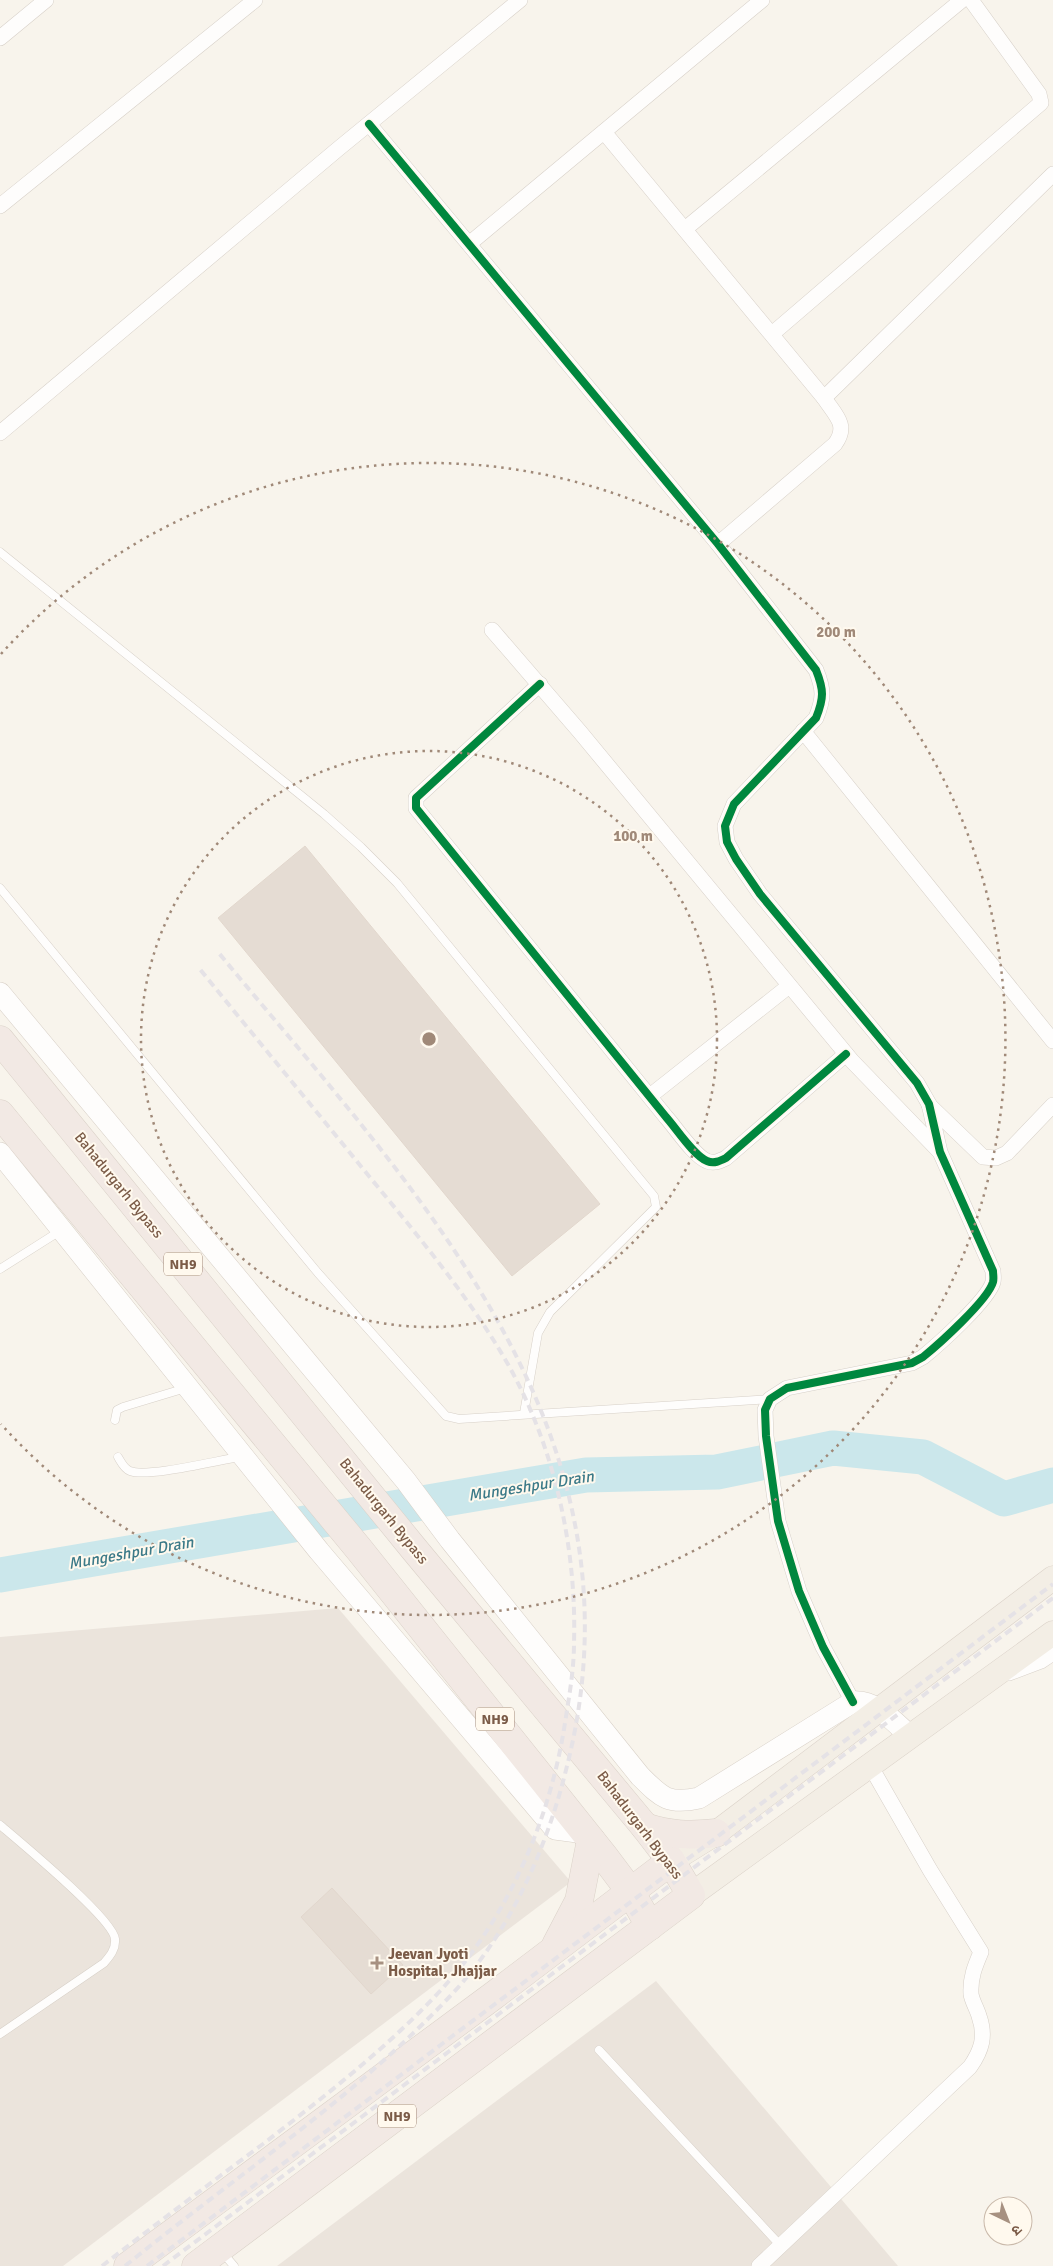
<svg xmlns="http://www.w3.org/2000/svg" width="1053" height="2266" viewBox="0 0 1053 2266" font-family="Signika,'Noto Sans Devanagari',sans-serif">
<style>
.industrial{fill:#ebe4dc}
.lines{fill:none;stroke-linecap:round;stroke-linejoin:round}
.river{stroke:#cbe7eb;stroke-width:35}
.building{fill:#e5dcd3;stroke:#e2d7cd}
.lane-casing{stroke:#d7d0c8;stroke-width:9}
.street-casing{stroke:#d7d0c8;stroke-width:16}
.secondary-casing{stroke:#d8d0c7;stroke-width:22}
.primary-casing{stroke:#dad1c8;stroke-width:25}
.highway-casing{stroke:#dad1c8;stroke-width:29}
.lane{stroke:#fefdfc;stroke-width:8}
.street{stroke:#fefdfc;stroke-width:15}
.secondary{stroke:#fefdfc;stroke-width:21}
.primary{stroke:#f3eee5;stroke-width:24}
.highway{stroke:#f2e9e4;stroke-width:28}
.rail{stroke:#e5e2e6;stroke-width:4;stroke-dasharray:8 5;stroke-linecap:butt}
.cycleway-casing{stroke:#fff9ee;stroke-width:11}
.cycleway{stroke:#00873e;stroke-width:8}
.ring{fill:none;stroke:#a08978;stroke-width:2.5;stroke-dasharray:2.5 5}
.poi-dot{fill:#a79181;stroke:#fff9ee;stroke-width:2}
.labels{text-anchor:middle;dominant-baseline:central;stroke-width:4;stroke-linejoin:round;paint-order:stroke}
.shield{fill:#fff9ee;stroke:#a38a79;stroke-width:1}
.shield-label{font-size:14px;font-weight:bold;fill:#7b5b47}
.street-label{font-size:15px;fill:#7b5b47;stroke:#fff9ee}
.poi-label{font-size:15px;font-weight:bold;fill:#7b5b47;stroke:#fff9ee;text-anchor:start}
.water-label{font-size:16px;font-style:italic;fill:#3c7a88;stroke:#fff9ee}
.centre{fill:#a08978;stroke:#fff9ee;stroke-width:2.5}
.ring-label{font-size:15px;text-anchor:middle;font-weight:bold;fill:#a08978;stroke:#fff9ee;stroke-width:4;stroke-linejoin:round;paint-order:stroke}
</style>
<rect width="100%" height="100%" fill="#f8f4ec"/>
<!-- industrial -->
<g class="industrial">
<path d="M338,1608l233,274 -508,384h-63v-629z"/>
<path d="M656,1981l242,285h-621z"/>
</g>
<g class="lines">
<!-- river -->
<path class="river" d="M0,1575l586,-100 131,-3 116,-24 90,9 81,42 49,-14"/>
</g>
<!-- building -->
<g class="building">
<path d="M305,846l295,358 -88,72 -294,-358z"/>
<path d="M332,1888l71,77 -32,29 -70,-77z"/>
</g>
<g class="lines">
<defs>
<g id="lane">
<path d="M0,552l324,262 37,33 36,36 257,313 2,11 -106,105 -12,21 -14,80"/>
<path d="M0,888l318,385 128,143 13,3 311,-20"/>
<path d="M0,1269l60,-38"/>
<path d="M115,1420l2,-10 6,-3 63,-19"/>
<path d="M118,1457c3,5 6,12 12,14 17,7 89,-11 110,-14"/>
<path d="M0,1825c20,17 113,94 115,114 1,10 -5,17 -11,24l-104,71"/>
<path d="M599,2050l182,196"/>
<path d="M222,2252l12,14"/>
</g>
<g id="street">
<path d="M0,38l46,-38"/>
<path d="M369,124l349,420 98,126c8,20 8,28 0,48l-82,86 -9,22 2,16 9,17 24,35 157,189 12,21 11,48 53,119c0,3 1,7 0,11 -5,18 -54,62 -70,75l-11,6 -125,25 -17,11 -5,11 1,26 12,85 21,70 24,56 30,55"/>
<path d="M604,132l220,266c11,17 25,27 11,46l-117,100"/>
<path d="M0,206l255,-206"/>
<path d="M685,229l277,-229"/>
<path d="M469,244l293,-244"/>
<path d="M772,334l269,-231 -2,-9 -68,-94"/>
<path d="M824,398l229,-224"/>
<path d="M0,433l338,-284 182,-149"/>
<path d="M492,630l88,102 272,329 87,90"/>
<path d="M540,684l-124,114v10l250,309c10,11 28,39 41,44 7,3 13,0 19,-3l120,-104"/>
<path d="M803,731l250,310"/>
<path d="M650,1096l139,-110"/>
<path d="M929,1105l54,52 13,1 11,-5 46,-48"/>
<path d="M1009,1673l32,-12 12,-8"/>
<path d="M759,2266l211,-199c12,-17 16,-31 9,-51 -2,-7 -7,-15 -8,-22 -1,-16 4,-28 10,-42l-51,-82 -59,-103"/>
</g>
<g id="secondary">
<path d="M0,993l406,488 44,59 190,236c21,21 28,29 59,22l154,-96c23,-2 40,19 57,34"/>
<path d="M0,1153l319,398 236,278 30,4"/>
</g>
<g id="primary">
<path d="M671,1861l45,-28 337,-255"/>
<path d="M691,1895c121,-87 242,-174 362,-262"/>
</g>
<g id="highway">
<path d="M0,1040l414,509 231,278 26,34 20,34 -495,371"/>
<path d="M0,1114l358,434 245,307 27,36 20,35"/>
<path d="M645,1827c24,8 45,9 71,6"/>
<path d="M556,1945l23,-44 12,-61"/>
<path d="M128,2266l365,-270 178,-135"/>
</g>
</defs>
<!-- lane casing -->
<use href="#lane" class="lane-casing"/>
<!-- street casing -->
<use href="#street" class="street-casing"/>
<!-- secondary casing -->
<use href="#secondary" class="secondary-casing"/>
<!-- primary casing -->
<use href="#primary" class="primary-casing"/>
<!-- highway casing -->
<use href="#highway" class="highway-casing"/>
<!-- lane -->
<use href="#lane" class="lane"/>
<!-- street -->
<use href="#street" class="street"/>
<!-- secondary -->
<use href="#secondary" class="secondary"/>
<!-- primary -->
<use href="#primary" class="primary"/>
<!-- highway -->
<use href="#highway" class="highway"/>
<!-- rail -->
<g class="rail">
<path d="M102,2266c53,-41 107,-82 161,-122 62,-48 124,-96 177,-153 68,-73 110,-171 125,-268 4,-26 9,-53 9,-80 3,-100 -22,-208 -75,-294 -38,-62 -85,-118 -131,-174 -56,-69 -113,-138 -169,-207"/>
<path d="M125,2266c111,-90 231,-169 329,-274 56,-61 92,-142 112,-222 88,-339 -150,-578 -348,-818"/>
<path d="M147,2266l906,-682"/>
<path d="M163,2266l890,-668"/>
</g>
<defs>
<g id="cycleway">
<path d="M369,124l349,420 98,126c8,20 8,28 0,48l-82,86 -9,22 2,16 9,17 24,35 157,189 12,21 11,48 53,119c0,3 1,7 0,11 -5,18 -54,62 -70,75l-11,6 -125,25 -17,11 -5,11 1,26 12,85 21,70 24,56 30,55"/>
<path d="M540,684l-124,114v10l250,309c10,11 28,39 41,44 7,3 13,0 19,-3l120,-104"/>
</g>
</defs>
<!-- cycleway casing -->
<use href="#cycleway" class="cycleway-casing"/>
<!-- cycleway -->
<use href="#cycleway" class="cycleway"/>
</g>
<!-- distance rings -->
<g class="ring">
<circle cx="429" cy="1039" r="288"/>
<path d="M1 654A576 576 0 1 1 1 1424"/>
</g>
<!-- markers -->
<path class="poi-dot" d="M374.5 1955.5h5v5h5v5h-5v5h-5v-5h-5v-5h5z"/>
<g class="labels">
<!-- shield labels -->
<g class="shield">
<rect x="164" y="1252.5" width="38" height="23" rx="4"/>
<rect x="476" y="1707.5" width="38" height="23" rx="4"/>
<rect x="378" y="2104.5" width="38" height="23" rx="4"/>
</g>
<g class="shield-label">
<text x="183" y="1264">NH9</text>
<text x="495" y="1719">NH9</text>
<text x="397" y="2116">NH9</text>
</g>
<!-- street labels -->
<g class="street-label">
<text transform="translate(119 1185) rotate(51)">Bahadurgarh Bypass</text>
<text transform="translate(384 1511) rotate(51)">Bahadurgarh Bypass</text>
<text transform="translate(640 1825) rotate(53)">Bahadurgarh Bypass</text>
</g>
<!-- poi labels -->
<g class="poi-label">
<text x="388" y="1954">Jeevan Jyoti<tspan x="388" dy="17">Hospital, Jhajjar</tspan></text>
</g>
<!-- water labels -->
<g class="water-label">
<text transform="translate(531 1486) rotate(-9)">Mungeshpur Drain</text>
<text transform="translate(131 1553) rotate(-10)">Mungeshpur Drain</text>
</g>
</g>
<circle cx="429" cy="1039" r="8" class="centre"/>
<g class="ring-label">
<text x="836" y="637">200 m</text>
<text x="633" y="841">100 m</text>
</g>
<!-- north arrow -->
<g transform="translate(1008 2221) rotate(137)"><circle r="24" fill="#fff9ee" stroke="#cabaab"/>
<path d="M0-4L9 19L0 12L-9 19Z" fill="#a79181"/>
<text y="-8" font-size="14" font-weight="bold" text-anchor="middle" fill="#7b5b47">उ</text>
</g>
</svg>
